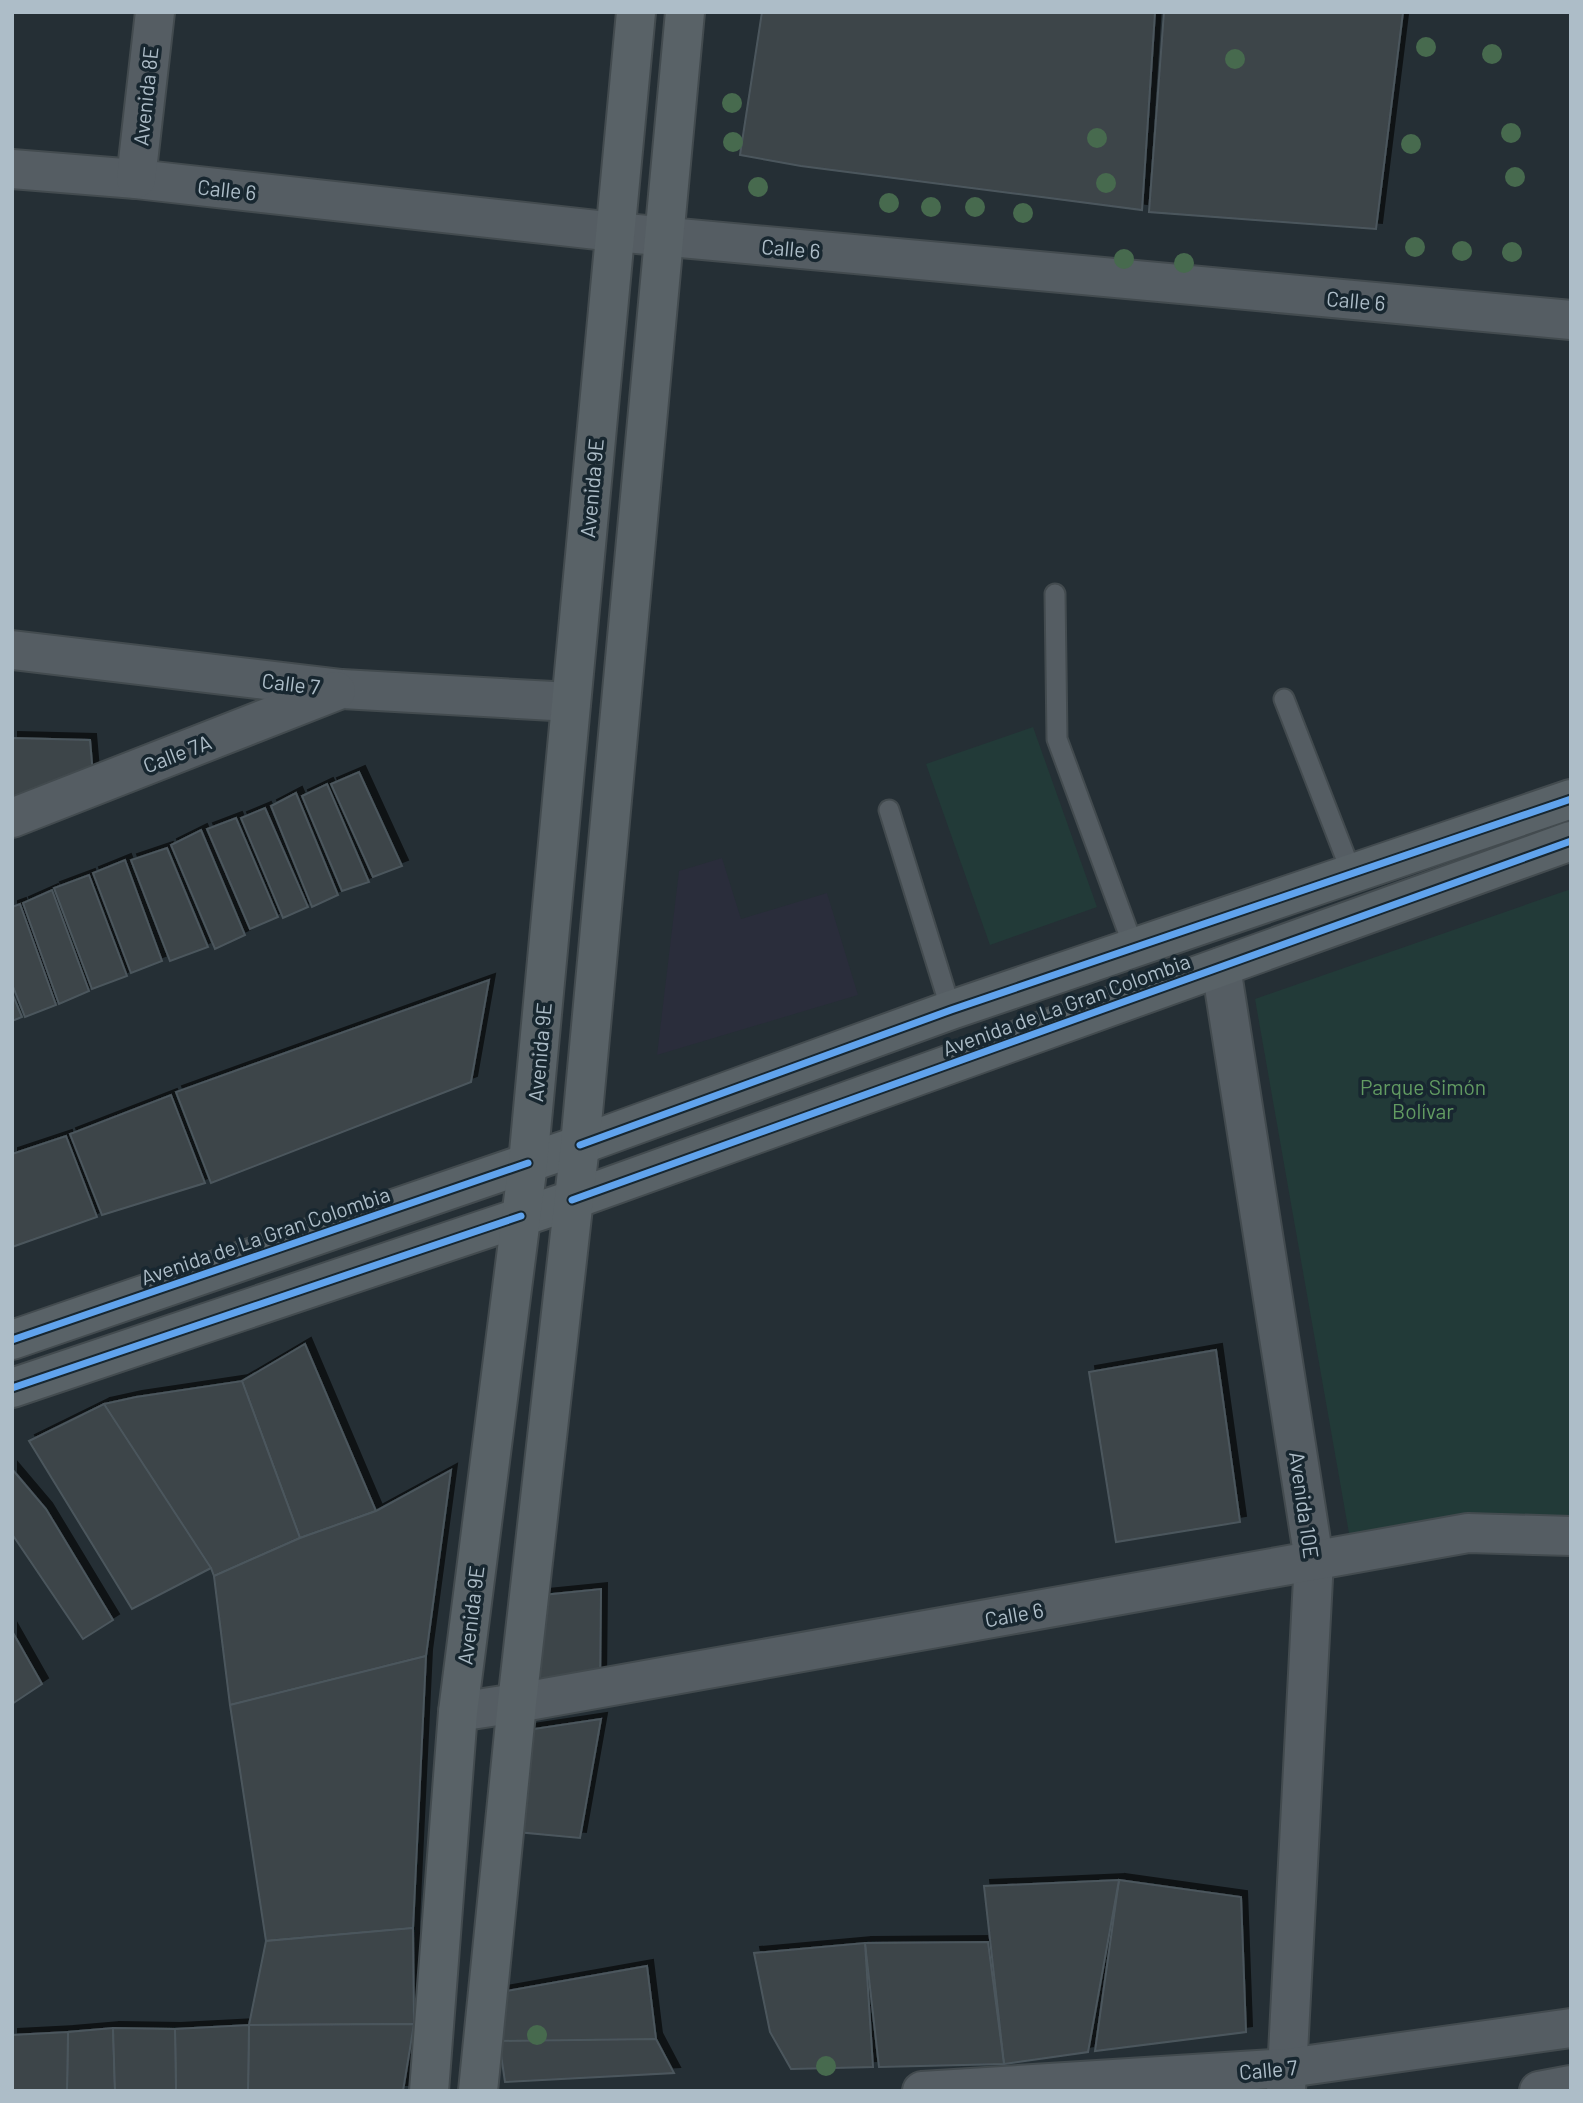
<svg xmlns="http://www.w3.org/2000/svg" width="1583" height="2103" viewBox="0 0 1583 2103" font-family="Barlow,sans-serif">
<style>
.medical{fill:#2a2d3b}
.green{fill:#223a38}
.building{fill:#3c4449;stroke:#4c575d;stroke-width:2;filter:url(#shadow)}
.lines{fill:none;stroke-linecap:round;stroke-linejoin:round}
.lane-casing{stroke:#434b4f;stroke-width:23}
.street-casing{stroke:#434b4f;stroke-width:42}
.secondary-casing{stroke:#434b4f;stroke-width:42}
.lane{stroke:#555d63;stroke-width:19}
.street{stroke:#555d63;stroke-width:38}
.secondary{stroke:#596267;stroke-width:38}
.cycleway-casing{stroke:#182730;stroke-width:11}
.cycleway{stroke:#60a3ed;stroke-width:7}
.tree{fill:#476a4e}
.labels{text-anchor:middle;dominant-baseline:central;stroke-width:7;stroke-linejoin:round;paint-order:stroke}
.street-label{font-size:21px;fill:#adbdc8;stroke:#182730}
.park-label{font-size:21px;fill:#629b62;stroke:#182730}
</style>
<defs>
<filter id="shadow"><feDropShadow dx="6" dy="-6" stdDeviation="0" flood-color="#0009"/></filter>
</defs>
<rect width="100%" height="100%" fill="#252f35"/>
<!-- medical -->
<path class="medical" d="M722,858l19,61 86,-26 31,102 -201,60 22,-184z"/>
<!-- green -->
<g class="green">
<path d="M1033,727l64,180 -107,38 -64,-181z"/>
<path d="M1571,889v646l-215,38 -101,-574z"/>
</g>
<!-- building -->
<g class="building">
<path d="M762,12h393l-13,198 -341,-44 -61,-11z"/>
<path d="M1164,12h239l-27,217 -227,-17z"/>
<path d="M12,738l78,2 3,35 -81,32z"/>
<path d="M359,772l43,94 -29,11 -42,-93z"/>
<path d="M327,784l42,98 -27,9 -40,-95z"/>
<path d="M296,793l42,102 -26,12 -41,-101z"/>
<path d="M265,808l43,99 -25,11 -42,-100z"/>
<path d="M236,818l42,99 -28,12 -43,-100z"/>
<path d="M201,830l44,105 -30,14 -44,-104z"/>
<path d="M167,848l41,99 -38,14 -39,-101z"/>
<path d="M125,860l37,101 -31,12 -38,-100z"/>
<path d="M89,875l38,101 -35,13 -38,-101z"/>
<path d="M52,890l37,101 -30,13 -36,-101z"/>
<path d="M20,904l36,101 -31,12 -13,-33v-77z"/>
<path d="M489,980l-18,102 -260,101 -35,-91z"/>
<path d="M12,993l10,24 -10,4z"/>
<path d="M171,1095l34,88 -103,32 -32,-81z"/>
<path d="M66,1136l31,81 -85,30v-93z"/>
<path d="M305,1344l71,167 -76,27 -58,-157z"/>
<path d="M1216,1350l24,172 -124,20 -27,-170z"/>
<path d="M242,1381l58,157 -86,38 -3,-8 -21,-23 -67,-105 -17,-29 -2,-7 32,-7z"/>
<path d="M104,1404l107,164 -79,41 -103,-168z"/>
<path d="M12,1469l34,40 67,111 -30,19 -71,-105z"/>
<path d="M451,1470l-25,186 -196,49 -16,-129 86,-38 76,-27z"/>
<path d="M601,1589l-1,100 -66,10 9,-104z"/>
<path d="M12,1631l30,53 -30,20z"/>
<path d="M426,1656l-13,272 -147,13 -36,-236z"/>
<path d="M601,1719l-21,119 -63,-6 10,-102z"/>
<path d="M1119,1880l122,17 5,135 -151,19z"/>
<path d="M1119,1880l-31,172 -84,12 -20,-178z"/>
<path d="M413,1928l1,96 -165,1 17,-84z"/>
<path d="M988,1942l16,122 -125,3 -14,-124z"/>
<path d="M865,1943l8,124 -82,2 -21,-37 -16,-79z"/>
<path d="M647,1966l9,73 -161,17 6,-64z"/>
<path d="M414,2024l-11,67h-155l1,-66z"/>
<path d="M249,2025l-1,66h-72l-1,-62z"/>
<path d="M113,2028l2,63h-48l1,-59z"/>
<path d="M113,2028l62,1 1,62h-61z"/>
<path d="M68,2032l-1,59h-55v-56z"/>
<path d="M656,2039l18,34 -169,9 -6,-41z"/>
</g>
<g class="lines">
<defs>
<g id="lane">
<path d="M1055,594l2,145 77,209"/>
<path d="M1284,699l68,175"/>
<path d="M889,810l62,200"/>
</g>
<g id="street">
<path d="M12,169l124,10 479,53 956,88"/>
<path d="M136,179l19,-167"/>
<path d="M12,650l330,39 229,13"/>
<path d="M12,818l324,-127"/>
<path d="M1221,967l93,593 -28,531"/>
<path d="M458,1712l59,-9 951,-170 103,3"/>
<path d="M922,2091l366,-23 283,-40"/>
<path d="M1539,2091l32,-6"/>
</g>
<g id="secondary">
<path d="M12,1340l568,-195 371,-135 620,-211"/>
<path d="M12,1388l560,-188 999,-359"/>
<path d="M429,2091l29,-379 70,-549 108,-1151"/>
<path d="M478,2091l39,-388 63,-558 105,-1133"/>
</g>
</defs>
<!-- lane casing -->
<use href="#lane" class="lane-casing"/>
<!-- street casing -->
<use href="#street" class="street-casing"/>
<!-- secondary casing -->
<use href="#secondary" class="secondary-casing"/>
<!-- lane -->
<use href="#lane" class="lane"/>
<!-- street -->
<use href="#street" class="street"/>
<!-- secondary -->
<use href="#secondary" class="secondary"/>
<defs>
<g id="cycleway">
<path d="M580,1145l371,-135 620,-211"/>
<path d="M572,1200l999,-359"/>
<path d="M12,1340l516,-177"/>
<path d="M12,1388l509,-172"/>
</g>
</defs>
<!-- cycleway casing -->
<use href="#cycleway" class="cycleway-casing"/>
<!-- cycleway -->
<use href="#cycleway" class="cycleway"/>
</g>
<!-- trees -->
<g class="tree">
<circle cx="1426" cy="47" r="10"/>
<circle cx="1492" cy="54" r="10"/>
<circle cx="1235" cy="59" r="10"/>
<circle cx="732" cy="103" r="10"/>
<circle cx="1511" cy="133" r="10"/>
<circle cx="1097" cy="138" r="10"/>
<circle cx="733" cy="142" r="10"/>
<circle cx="1411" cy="144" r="10"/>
<circle cx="1515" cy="177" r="10"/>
<circle cx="1106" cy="183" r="10"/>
<circle cx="758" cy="187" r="10"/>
<circle cx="889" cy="203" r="10"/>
<circle cx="931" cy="207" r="10"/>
<circle cx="975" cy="207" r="10"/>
<circle cx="1023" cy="213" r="10"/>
<circle cx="1415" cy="247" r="10"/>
<circle cx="1462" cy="251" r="10"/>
<circle cx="1512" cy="252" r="10"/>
<circle cx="1124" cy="259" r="10"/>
<circle cx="1184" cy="263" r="10"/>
<circle cx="537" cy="2035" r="10"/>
<circle cx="826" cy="2066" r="10"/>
</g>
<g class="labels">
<!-- street labels -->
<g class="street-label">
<text transform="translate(145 96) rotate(-84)">Avenida 8E</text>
<text transform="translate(227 189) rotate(6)">Calle 6</text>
<text transform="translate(791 248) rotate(5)">Calle 6</text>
<text transform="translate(1356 300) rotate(5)">Calle 6</text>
<text transform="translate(591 488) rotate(-85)">Avenida 9E</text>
<text transform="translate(291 683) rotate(7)">Calle 7</text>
<text transform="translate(177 753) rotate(-21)">Calle 7A</text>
<text transform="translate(1066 1004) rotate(-20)">Avenida de La Gran Colombia</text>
<text transform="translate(539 1052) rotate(-85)">Avenida 9E</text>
<text transform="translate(265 1235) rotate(-19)">Avenida de La Gran Colombia</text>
<text transform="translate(1305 1505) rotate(82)">Avenida 10E</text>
<text transform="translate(1014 1614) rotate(-10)">Calle 6</text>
<text transform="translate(470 1615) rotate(-83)">Avenida 9E</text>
<text transform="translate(1268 2069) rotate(-5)">Calle 7</text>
</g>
<!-- park labels -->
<g class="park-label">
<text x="1423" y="1086">Parque Simón<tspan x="1423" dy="24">Bolívar</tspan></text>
</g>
</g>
<!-- border -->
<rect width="1583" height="2103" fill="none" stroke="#adbdc8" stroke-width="28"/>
</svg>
